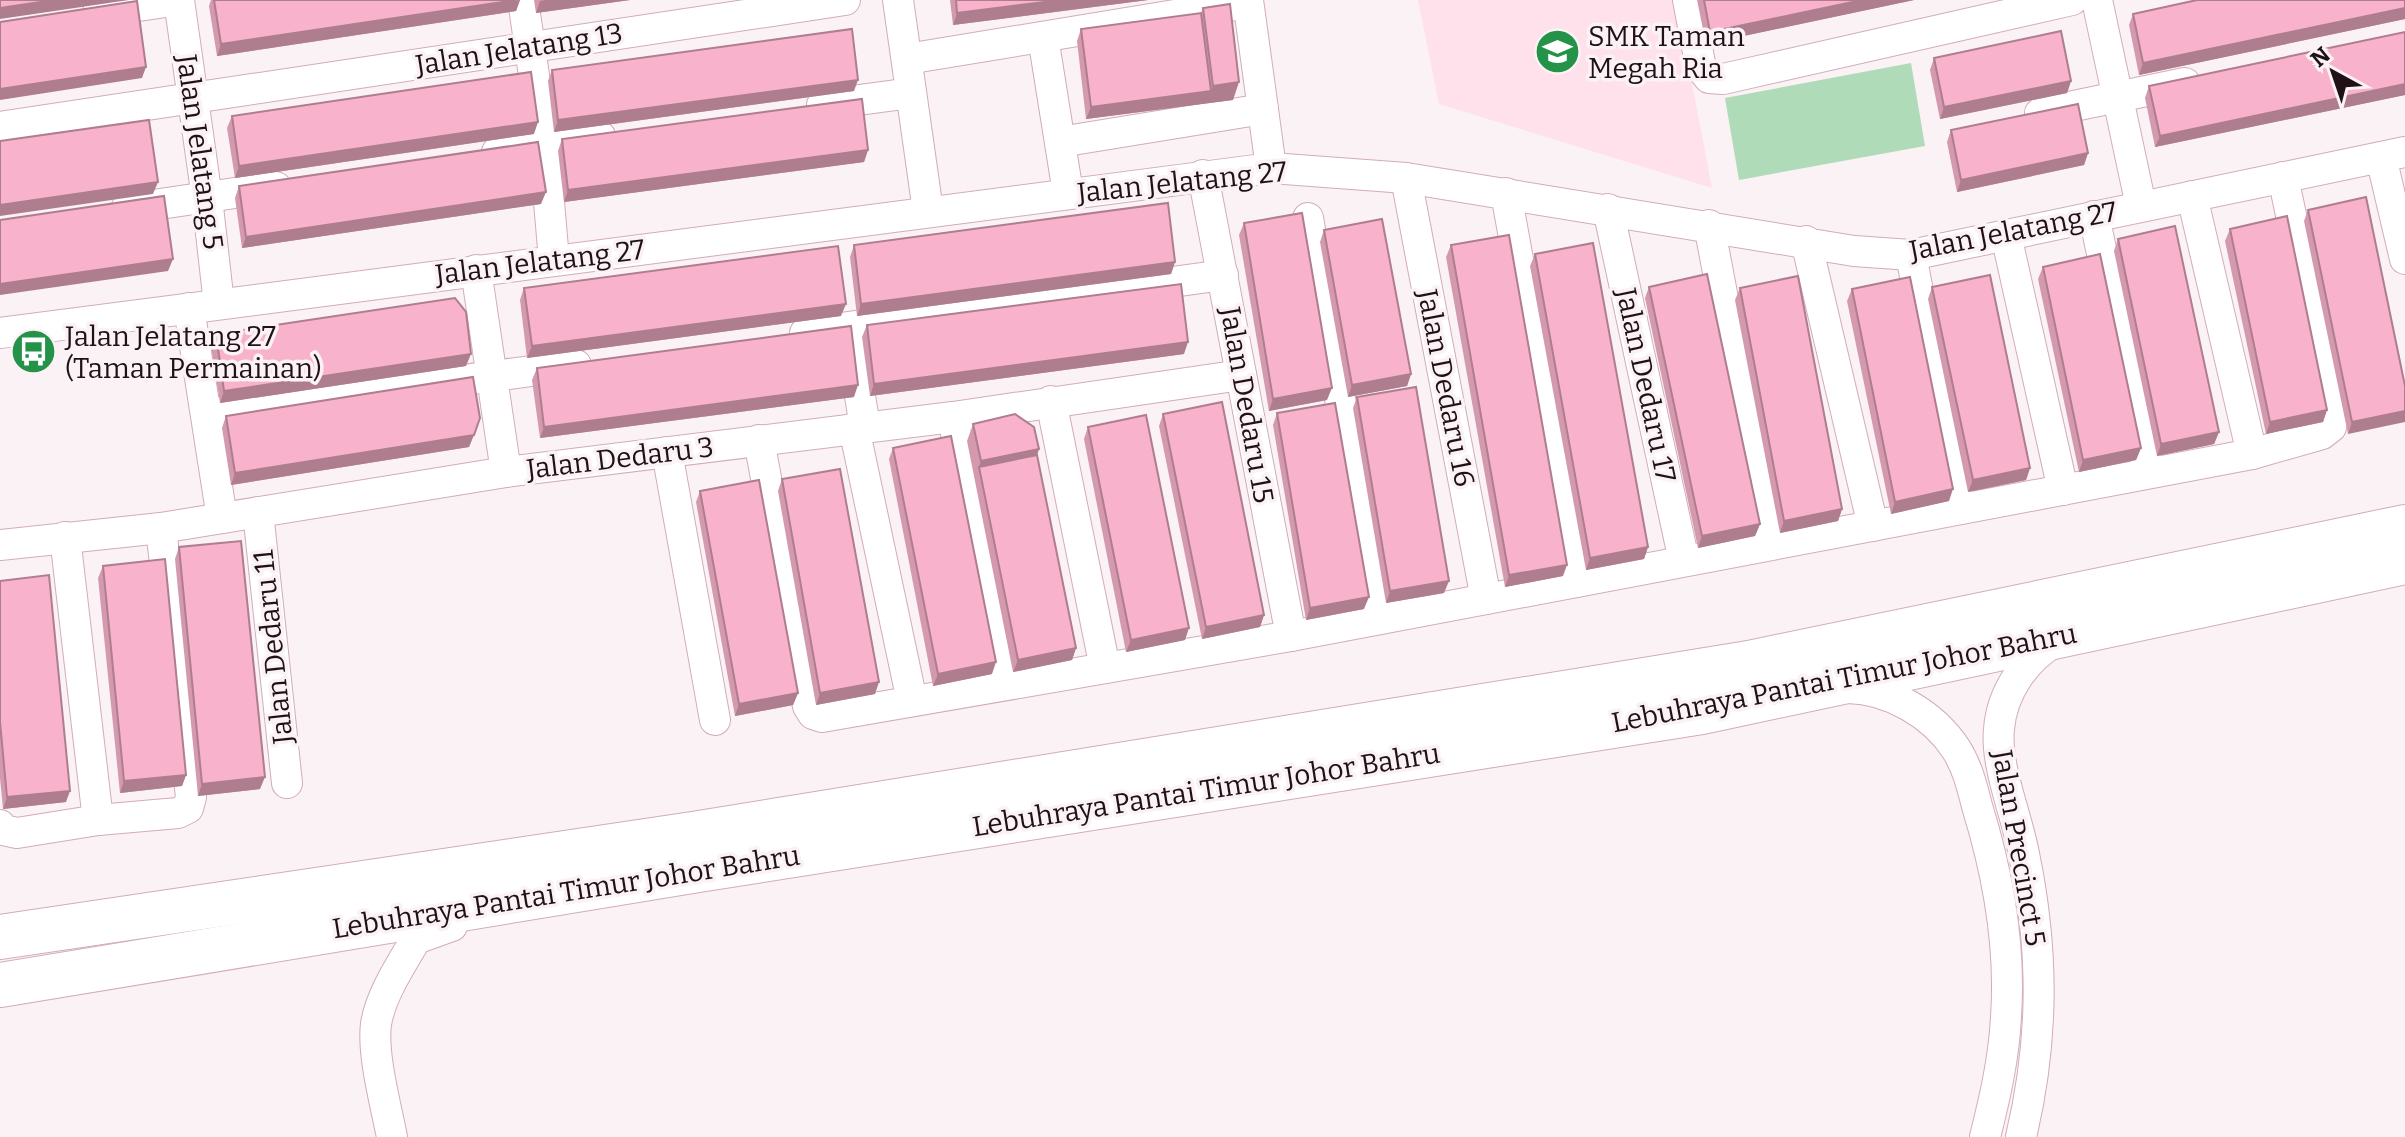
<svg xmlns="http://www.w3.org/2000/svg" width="2405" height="1137" viewBox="0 0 2405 1137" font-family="Bitter,serif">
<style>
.built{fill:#fee1eb}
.green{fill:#b0dbb8}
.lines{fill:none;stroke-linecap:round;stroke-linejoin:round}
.minor-casing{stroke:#d2acb9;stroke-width:32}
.highway-casing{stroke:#d2acb9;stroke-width:46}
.minor{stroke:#fff;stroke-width:30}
.highway{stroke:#fff;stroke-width:44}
.wall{fill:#d599af}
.shaded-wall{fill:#ae7d8e}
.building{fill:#f8b2cb;stroke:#ae7d8e;stroke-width:2}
.labels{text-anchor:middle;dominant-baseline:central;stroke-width:7;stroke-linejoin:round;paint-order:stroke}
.poi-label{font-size:28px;fill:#1f1116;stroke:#faf2f4;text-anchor:start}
.street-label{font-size:28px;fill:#1f1116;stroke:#faf2f4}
</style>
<rect width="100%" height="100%" fill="#faf2f4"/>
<!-- built -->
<path class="built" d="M1418,0h258l36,188 -273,-84z"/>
<!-- green -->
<path class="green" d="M1911,63l14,83 -186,34 -14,-82z"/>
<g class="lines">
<defs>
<g id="minor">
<path d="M179,0l28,198 12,106"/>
<path d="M523,0l21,144 10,116"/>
<path d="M898,0l30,211"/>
<path d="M1248,0l23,168"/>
<path d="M1688,0l13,68 8,10 14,1 349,-79"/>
<path d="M2097,0l44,206"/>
<path d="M98,12l81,-12"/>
<path d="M1043,37l25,156"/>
<path d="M907,59l341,-56"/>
<path d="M822,105l89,-12"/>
<path d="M2040,113l145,-30"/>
<path d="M0,127l845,-127"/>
<path d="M1060,142l203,-33"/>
<path d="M497,152l103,-16"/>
<path d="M2381,157l24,102"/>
<path d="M1203,175l88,461"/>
<path d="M1406,178l80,421"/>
<path d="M1506,193l70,389"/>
<path d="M2192,196l60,258"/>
<path d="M126,209l150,-22"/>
<path d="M1608,209l76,352"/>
<path d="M2094,216l55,257"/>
<path d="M1308,218l71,401"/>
<path d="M1709,225l38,200 26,119"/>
<path d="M2006,235l57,255"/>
<path d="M1806,241l67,285"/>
<path d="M1911,255l49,254"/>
<path d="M476,270l30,202"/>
<path d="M189,308l33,210"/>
<path d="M0,333l1271,-165 135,10 448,73 57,4 494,-103"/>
<path d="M805,333l418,-58"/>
<path d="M851,340l14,87"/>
<path d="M1051,401l54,267"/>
<path d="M207,414l369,-49"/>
<path d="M953,417l49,268"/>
<path d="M854,428l58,273"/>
<path d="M759,440l49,266 5,8 9,3 469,-81 961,-182 70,-20 9,-7 2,-12 -50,-238"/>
<path d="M667,452l48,268"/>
<path d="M258,512l29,271"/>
<path d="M65,537l33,283"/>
<path d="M0,545l161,-17 345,-56 447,-55 288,-42"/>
<path d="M1848,688c42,1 85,26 108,61 11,17 16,37 21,57 21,68 34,139 29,211 -2,41 -11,80 -21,120"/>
<path d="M0,825l3,5 14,3 81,-13 80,-7 10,-5 3,-11 -30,-269"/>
<path d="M392,1137c-6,-31 -20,-82 -16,-113 5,-30 25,-59 40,-85l36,-13"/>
<path d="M2021,1137c23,-97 23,-186 3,-283 -7,-38 -29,-89 -25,-125 3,-37 26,-70 57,-88"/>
</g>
<g id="highway">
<path d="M0,937l693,-103 1056,-171 656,-136"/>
<path d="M0,985l698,-115 1004,-158 703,-150"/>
</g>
</defs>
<!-- minor casing -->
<use href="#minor" class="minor-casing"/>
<!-- highway casing -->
<use href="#highway" class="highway-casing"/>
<!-- minor -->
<use href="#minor" class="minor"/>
<!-- highway -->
<use href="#highway" class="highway"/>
</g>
<!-- wall -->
<g class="wall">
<path d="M211,0h309l-4,11 -299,45 -8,-50z"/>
<path d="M534,0h96l-94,13z"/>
<path d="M950,0h198l-195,25z"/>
<path d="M1697,0h217l-208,44z"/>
<path d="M2405,0v19l-266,56 -10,-50 4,-11z"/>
<path d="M1203,8l30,92 -147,19 -9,-78 4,-12 120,-16z"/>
<path d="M2405,32v63l-250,52 -10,-49 4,-12z"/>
<path d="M1934,58l137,23 -4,12 -127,26 -10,-49z"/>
<path d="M552,70l302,21 -300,41 -6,-51z"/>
<path d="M232,116l302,18 -299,44 -8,-50z"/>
<path d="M1951,130l137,23 -4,12 -127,27 -10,-50z"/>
<path d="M562,139l306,11 -4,12 -300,40 -6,-51z"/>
<path d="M239,186l302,18 -299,44 -7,-50z"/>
<path d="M2308,210l97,176 -57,48 -44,-213z"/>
<path d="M1244,223l83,177 -58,11 -30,-176z"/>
<path d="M2230,229l97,181 -4,12 -57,12 -41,-193z"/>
<path d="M1324,230l87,144 -4,12 -59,11 -28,-155z"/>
<path d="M2118,239l101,193 -5,12 -57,12 -43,-205z"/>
<path d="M854,245l321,17 -4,12 -314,42 -7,-59z"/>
<path d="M1451,245l112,331 -58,11 -59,-330z"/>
<path d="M1535,254l113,293 -4,12 -58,11 -56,-304z"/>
<path d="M2043,267l98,181 -5,12 -57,12 -41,-193z"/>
<path d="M1649,287l111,237 -5,12 -57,12 -53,-250z"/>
<path d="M1932,287l98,181 -4,12 -58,12 -40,-193z"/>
<path d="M524,288l317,28 -314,42 -7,-58z"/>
<path d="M1740,288l102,221 -4,12 -58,12 -45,-233z"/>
<path d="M1852,289l97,212 -58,13 -44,-213z"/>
<path d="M867,325l317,29 -314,42 -8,-59z"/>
<path d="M216,334l250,32 -246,37 -9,-57z"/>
<path d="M537,368l317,29 -314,41 -8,-58z"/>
<path d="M1357,397l87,196 -58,10 -33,-195z"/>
<path d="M1277,413l87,196 -58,11 -33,-195z"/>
<path d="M1163,414l101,201 -4,12 -58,12 -43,-213z"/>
<path d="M226,416l254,2 -11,29 -238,38 -9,-57z"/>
<path d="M973,424l66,25 -2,6 39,193 -4,12 -59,12 -46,-231z"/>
<path d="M1088,427l97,213 -59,12 -42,-213z"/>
<path d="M893,448l99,226 -59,12 -44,-227z"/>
<path d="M782,479l93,215 -59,11 -38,-214z"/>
<path d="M700,491l98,202 -5,12 -58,11 -39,-214z"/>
<path d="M179,547l81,242 -62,7 -23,-237z"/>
<path d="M103,566l83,209 -4,11 -62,7 -22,-215z"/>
<path d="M0,581l66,221 -63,7 -3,-31z"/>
</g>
<!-- shaded-wall -->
<g class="shaded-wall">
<path d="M54,0h75l-129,19v-11z"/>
<path d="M520,0l-4,11 -299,45 4,-12z"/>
<path d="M546,0h84l-94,13 4,-12z"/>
<path d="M1061,0h87l-195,25 4,-12z"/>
<path d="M1862,0h52l-208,44 4,-12z"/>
<path d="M2405,8v11l-266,56 4,-12z"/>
<path d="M146,67l-4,11 -142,22v-11z"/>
<path d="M858,80l-4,11 -300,41 4,-12z"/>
<path d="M2071,81l-4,12 -127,26 4,-12z"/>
<path d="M1239,82l-6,18 -147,19 5,-12 120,-16 2,-5z"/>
<path d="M2405,84v11l-250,52 5,-11z"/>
<path d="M538,122l-4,12 -299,44 4,-12z"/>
<path d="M868,150l-4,12 -300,40 4,-12z"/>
<path d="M2088,153l-4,12 -127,27 4,-12z"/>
<path d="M158,182l-5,12 -153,22v-11z"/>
<path d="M546,192l-5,12 -299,44 4,-11z"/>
<path d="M173,259l-5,12 -168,24v-11z"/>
<path d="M1175,262l-4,12 -314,42 4,-12z"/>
<path d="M846,304l-5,12 -314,42 5,-12z"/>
<path d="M1188,342l-4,12 -314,42 4,-12z"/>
<path d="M471,354l-5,12 -246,37 4,-12z"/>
<path d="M1411,374l-4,12 -59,11 4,-12z"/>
<path d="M858,385l-4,12 -314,41 4,-11z"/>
<path d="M1332,388l-5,12 -58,11 4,-12z"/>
<path d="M2327,410l-4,12 -57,12 4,-12z"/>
<path d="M2405,411v11l-57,12 4,-12z"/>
<path d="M2219,432l-5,12 -57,12 4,-12z"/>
<path d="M474,435l-5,12 -238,38 4,-12z"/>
<path d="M2141,448l-5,12 -57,12 4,-12z"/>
<path d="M1039,449l-6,18h-54l2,-6z"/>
<path d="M2030,468l-4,12 -58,12 5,-12z"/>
<path d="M1953,489l-4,12 -58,13 4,-12z"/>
<path d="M1842,509l-4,12 -58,12 4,-12z"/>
<path d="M1760,524l-5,12 -57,12 4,-12z"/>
<path d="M1648,547l-4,12 -58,11 4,-12z"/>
<path d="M1567,565l-4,11 -58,11 4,-12z"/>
<path d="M1449,581l-5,12 -58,10 4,-12z"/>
<path d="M1369,597l-5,12 -58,11 4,-12z"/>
<path d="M1264,615l-4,12 -58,12 4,-12z"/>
<path d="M1189,628l-4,12 -59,12 5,-12z"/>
<path d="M1076,648l-4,12 -59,12 5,-12z"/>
<path d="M996,662l-4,12 -59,12 5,-12z"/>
<path d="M879,682l-4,12 -59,11 4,-12z"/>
<path d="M798,693l-5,12 -58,11 4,-12z"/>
<path d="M186,775l-4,11 -62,7 4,-12z"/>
<path d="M265,777l-5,12 -62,7 4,-12z"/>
<path d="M70,791l-4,11 -63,7 4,-12z"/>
</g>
<!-- building -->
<g class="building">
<path d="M0,0h54l-54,8z"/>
<path d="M214,0h302l-295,44z"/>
<path d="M956,0h105l-104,13z"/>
<path d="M1704,0h158l-152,32z"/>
<path d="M2197,0h208v8l-262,55 -10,-49z"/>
<path d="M137,1l9,66 -146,22v-67z"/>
<path d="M1230,4l9,78 -26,4 -10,-78z"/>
<path d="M1201,13l10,78 -120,16 -10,-78z"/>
<path d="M852,29l6,51 -300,40 -6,-50z"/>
<path d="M2061,31l10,50 -127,26 -10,-49z"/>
<path d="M2405,32v52l-245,52 -11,-50z"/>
<path d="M531,72l7,50 -299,44 -7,-50z"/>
<path d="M862,99l6,51 -300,40 -6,-51z"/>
<path d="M2078,104l10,49 -127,27 -10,-50z"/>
<path d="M149,120l9,62 -158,23v-64z"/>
<path d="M538,142l8,50 -300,45 -7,-51z"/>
<path d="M164,196l9,63 -173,25v-64z"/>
<path d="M2366,197l39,189v25l-53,11 -44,-212z"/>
<path d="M1168,203l7,59 -314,42 -7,-59z"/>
<path d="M1302,213l30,175 -59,11 -29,-176z"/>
<path d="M2287,216l40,194 -57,12 -40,-193z"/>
<path d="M1382,219l29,155 -59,11 -28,-155z"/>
<path d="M2175,226l44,206 -58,12 -43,-205z"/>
<path d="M1509,235l58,330 -58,10 -58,-330z"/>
<path d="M1593,243l55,304 -58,11 -55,-304z"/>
<path d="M838,246l8,58 -314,42 -8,-58z"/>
<path d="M2100,254l41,194 -58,12 -40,-193z"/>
<path d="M1707,274l53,250 -58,12 -53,-249z"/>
<path d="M1990,275l40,193 -57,12 -41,-193z"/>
<path d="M1798,276l44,233 -58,12 -44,-233z"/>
<path d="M1910,277l43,212 -58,13 -43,-213z"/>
<path d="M1181,284l7,58 -314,42 -7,-59z"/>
<path d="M455,298l11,14 5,42 -247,37 -8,-57z"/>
<path d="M851,326l7,59 -314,42 -7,-59z"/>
<path d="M473,377l7,41 -6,17 -239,38 -9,-57z"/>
<path d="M1416,387l33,194 -59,10 -33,-194z"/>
<path d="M1222,402l42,213 -58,12 -43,-213z"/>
<path d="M1335,403l34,194 -59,11 -33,-195z"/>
<path d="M1015,414l19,13 5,22 -58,12 -8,-37z"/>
<path d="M1146,415l43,213 -58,12 -43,-213z"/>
<path d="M951,436l45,226 -58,12 -45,-226z"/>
<path d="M1037,455l39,193 -58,12 -39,-193z"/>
<path d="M840,469l39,213 -59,11 -38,-214z"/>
<path d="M759,480l39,213 -59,11 -39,-213z"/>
<path d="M241,541l24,236 -63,7 -23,-237z"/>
<path d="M165,559l21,216 -62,6 -21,-215z"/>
<path d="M49,575l21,216 -63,6 -7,-75v-141z"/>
</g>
<!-- icons -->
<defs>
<symbol id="school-disc" viewBox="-11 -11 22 22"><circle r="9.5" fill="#25924a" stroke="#faf2f4"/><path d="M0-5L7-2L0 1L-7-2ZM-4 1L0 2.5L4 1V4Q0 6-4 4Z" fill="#fff"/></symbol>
<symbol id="bus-disc" viewBox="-11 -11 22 22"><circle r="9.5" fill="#25924a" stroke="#faf2f4"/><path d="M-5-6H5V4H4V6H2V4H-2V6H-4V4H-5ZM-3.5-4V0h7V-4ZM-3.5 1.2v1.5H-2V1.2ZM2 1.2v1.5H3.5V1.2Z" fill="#fff"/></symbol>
</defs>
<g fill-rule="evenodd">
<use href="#school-disc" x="1532" y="26" width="51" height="51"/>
<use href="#bus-disc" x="8" y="326" width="51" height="51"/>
</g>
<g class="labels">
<!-- poi labels -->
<g class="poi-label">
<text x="1588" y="36">SMK Taman<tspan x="1588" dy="32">Megah Ria</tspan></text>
<text x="65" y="336">Jalan Jelatang 27<tspan x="65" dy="32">(Taman Permainan)</tspan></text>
</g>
<!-- street labels -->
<g class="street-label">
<text transform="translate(519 49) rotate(-9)">Jalan Jelatang 13</text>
<text transform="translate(200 152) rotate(82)">Jalan Jelatang 5</text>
<text transform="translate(1182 182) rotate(-6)">Jalan Jelatang 27</text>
<text transform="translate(2013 231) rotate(-11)">Jalan Jelatang 27</text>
<text transform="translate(540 262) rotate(-7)">Jalan Jelatang 27</text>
<text transform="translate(1646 385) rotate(78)">Jalan Dedaru 17</text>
<text transform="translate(1446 388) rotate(79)">Jalan Dedaru 16</text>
<text transform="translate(1247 405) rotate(80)">Jalan Dedaru 15</text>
<text transform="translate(620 458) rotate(-7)">Jalan Dedaru 3</text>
<text transform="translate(273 647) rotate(-96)">Jalan Dedaru 11</text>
<text transform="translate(1844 678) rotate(-11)">Lebuhraya Pantai Timur Johor Bahru</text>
<text transform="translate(1206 790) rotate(-9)">Lebuhraya Pantai Timur Johor Bahru</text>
<text transform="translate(2019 848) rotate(80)">Jalan Precinct 5</text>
<text transform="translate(566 892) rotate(-9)">Lebuhraya Pantai Timur Johor Bahru</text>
</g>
</g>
<!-- north arrow -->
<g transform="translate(2333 72) rotate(320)" stroke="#faf2f4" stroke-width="6" paint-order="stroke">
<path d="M0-6L14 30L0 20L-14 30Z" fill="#1f1116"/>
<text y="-12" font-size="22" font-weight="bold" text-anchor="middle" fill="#1f1116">N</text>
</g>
</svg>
